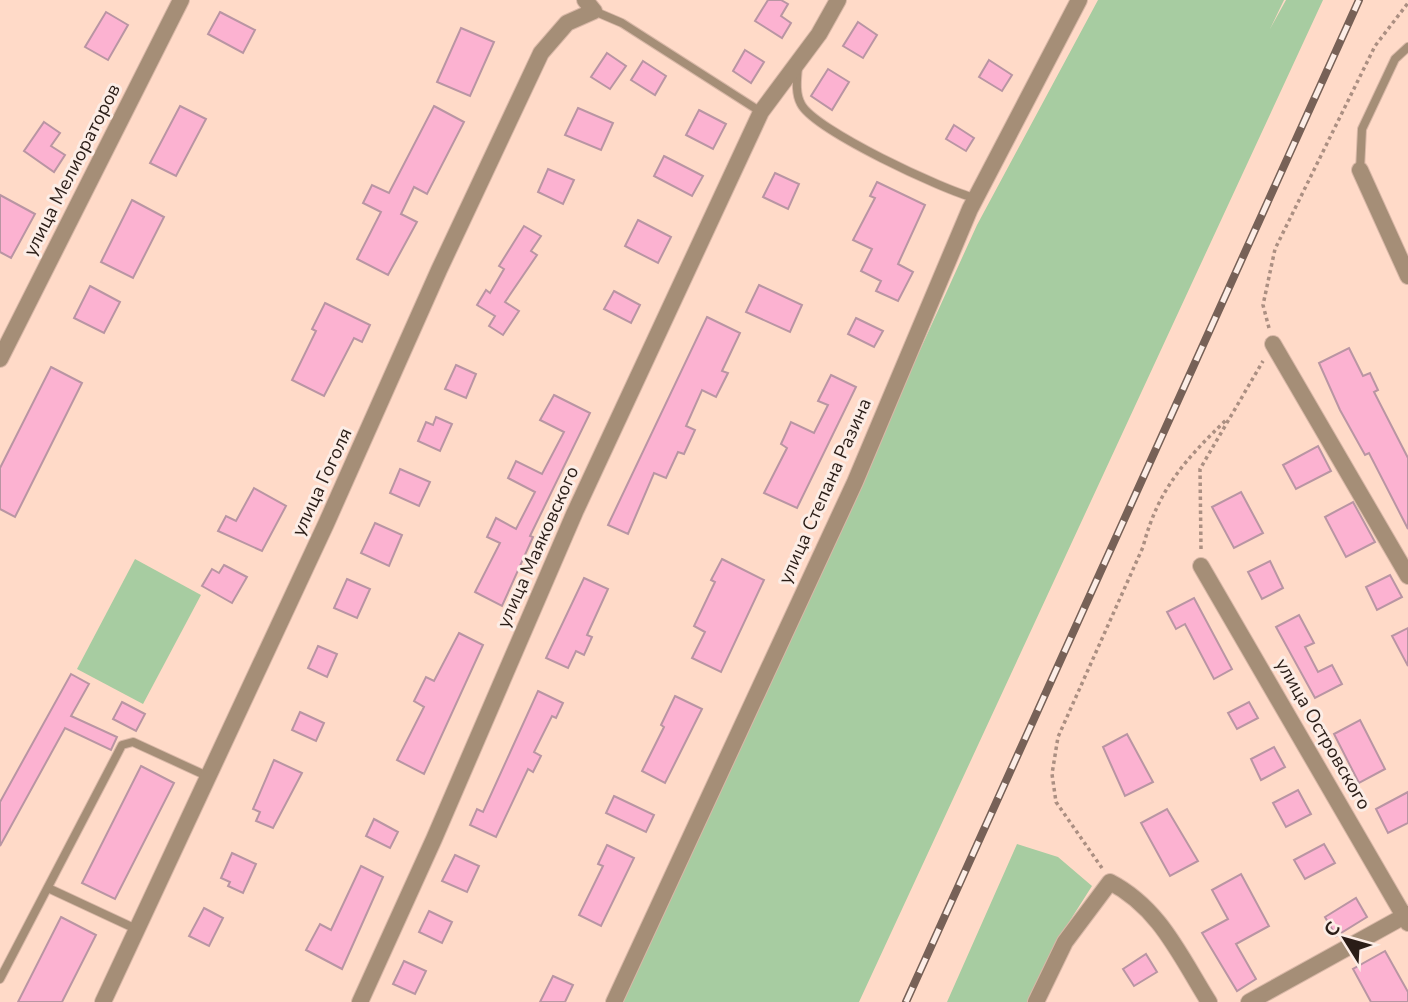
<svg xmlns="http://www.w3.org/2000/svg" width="1408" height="1002" viewBox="0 0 1408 1002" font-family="'Nunito Sans',sans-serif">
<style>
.green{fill:#a7cca1}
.building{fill:#fcb2d1;stroke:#b995a3;stroke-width:2}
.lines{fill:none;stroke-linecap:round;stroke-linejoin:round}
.lane-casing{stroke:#d9b8a8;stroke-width:10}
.street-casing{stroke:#d9b8a8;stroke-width:18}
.path{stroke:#ab8f82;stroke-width:3.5;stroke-dasharray:3.5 3.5;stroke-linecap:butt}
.lane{stroke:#a58e77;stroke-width:8}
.street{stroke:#a58e77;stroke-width:16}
.rail-casing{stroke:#776157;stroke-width:8}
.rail{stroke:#fcede6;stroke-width:5;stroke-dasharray:16;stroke-linecap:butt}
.labels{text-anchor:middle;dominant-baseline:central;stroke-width:6;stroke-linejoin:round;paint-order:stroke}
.street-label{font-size:19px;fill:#2a1d17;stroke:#fcede6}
</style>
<rect width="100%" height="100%" fill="#ffdac8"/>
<!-- green -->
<g class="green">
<path d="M1098,0h186l-14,29 16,-29h37l-464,1002h-236l354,-777z"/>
<path d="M135,559l66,36 -58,109 -66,-35z"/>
<path d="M1017,844l41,13 34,29 -35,55 -29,61h-81z"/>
</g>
<!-- building -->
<g class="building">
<path d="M768,0h13l7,4 -7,12 10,7 -9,15 -27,-17z"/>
<path d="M106,12l22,13 -20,35 -23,-13z"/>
<path d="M220,12l35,18 -12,23 -35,-19z"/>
<path d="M858,22l19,13 -14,23 -20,-12z"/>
<path d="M461,28l33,14 -24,54 -33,-14z"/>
<path d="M745,50l19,12 -13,21 -18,-12z"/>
<path d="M607,53l19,13 -16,23 -19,-12z"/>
<path d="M989,60l23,15 -10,16 -23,-14z"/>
<path d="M643,61l23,15 -11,19 -24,-15z"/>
<path d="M828,69l21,13 -17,28 -21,-14z"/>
<path d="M180,106l26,13 -30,57 -26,-13z"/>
<path d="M434,106l30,16 -37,72 -13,-7 -13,27 16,8 -29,53 -31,-16 24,-47 -18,-9 9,-18 17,8z"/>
<path d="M578,108l35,15 -12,27 -36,-15z"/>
<path d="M699,110l27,14 -13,25 -27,-14z"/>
<path d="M44,122l16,11 -9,13 14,9 -11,17 -30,-21z"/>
<path d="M954,125l20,13 -8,13 -20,-12z"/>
<path d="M664,156l39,20 -11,20 -38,-20z"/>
<path d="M548,169l26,11 -11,24 -25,-12z"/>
<path d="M775,173l24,11 -11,25 -25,-12z"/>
<path d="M877,182l48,23 -27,59 15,8 -15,29 -22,-10 5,-10 -20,-10 11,-22 -19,-9 22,-42 -5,-2z"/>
<path d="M0,195l35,19 -24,44 -11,-6z"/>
<path d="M132,200l32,17 -31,61 -32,-16z"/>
<path d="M638,220l33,17 -13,26 -33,-17z"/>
<path d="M524,226l17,10 -10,15 6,4 -32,47 14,9 -16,24 -14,-9 6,-10 -18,-11 9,-15 4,3 14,-24 -5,-3z"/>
<path d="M759,285l43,20 -12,27 -44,-20z"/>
<path d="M90,286l30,16 -16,31 -30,-15z"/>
<path d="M614,291l26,14 -9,18 -27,-14z"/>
<path d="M325,303l45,22 -8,17 -8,-4 -30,58 -32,-16 24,-49 -4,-2z"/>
<path d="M707,317l33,16 -18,38 6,2 -12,24 -14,-7 -16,36 9,4 -11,24 -6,-2 -12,26 -12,-5 -26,61 -20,-9z"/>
<path d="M856,318l27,13 -9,16 -26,-13z"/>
<path d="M1349,348l14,28 7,-3 8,17 -4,2 34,66v71l-39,-76 -4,2 -25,-45 -21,-47z"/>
<path d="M456,365l20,9 -10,24 -21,-9z"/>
<path d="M51,367l31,16 -67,134 -15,-8v-41z"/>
<path d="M831,375l25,12 -59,121 -33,-15 23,-45 -6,-4 10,-22 23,11 14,-28 -10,-4z"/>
<path d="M554,395l36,18 -60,123 3,1 -31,69 -27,-14 25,-49 -13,-6 9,-19 20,11 19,-37 -27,-14 8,-17 26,13 22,-42 -24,-12z"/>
<path d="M436,417l16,7 -12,27 -22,-10 8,-19 7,3z"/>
<path d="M1318,446l13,25 -35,18 -13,-24z"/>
<path d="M400,469l30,13 -11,24 -29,-13z"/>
<path d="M254,488l32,18 -24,45 -44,-20 8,-15 10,5z"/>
<path d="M1241,492l22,41 -29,15 -22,-41z"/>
<path d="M1353,502l22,40 -29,15 -21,-40z"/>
<path d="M375,523l27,12 -13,31 -28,-13z"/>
<path d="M722,559l42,21 -43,92 -29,-14 13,-26 -11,-6 21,-44 -4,-2z"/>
<path d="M1270,561l13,27 -21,11 -14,-27z"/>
<path d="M224,565l23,12 -15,26 -30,-17 10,-17 7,4z"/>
<path d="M1390,575l12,22 -25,13 -11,-23z"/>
<path d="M584,578l24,11 -21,46 5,2 -8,18 -8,-4 -8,17 -22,-10z"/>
<path d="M347,579l23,10 -13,29 -23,-10z"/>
<path d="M1194,598l38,71 -18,10 -29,-55 -9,5 -9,-17z"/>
<path d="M1299,615l15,28 -9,4 13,25 14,-7 10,19 -27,14 -39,-71z"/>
<path d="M1408,628v38l-16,-30z"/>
<path d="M459,633l24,12 -59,129 -27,-14 27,-53 -10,-6 12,-24 8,4z"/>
<path d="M318,646l19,8 -10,23 -19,-9z"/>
<path d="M71,674l18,10 -18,32 46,21 -6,13 -46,-22 -65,118v-44z"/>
<path d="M538,691l25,12 -7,15 -4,-2 -18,36 7,4 -8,16 -5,-3 -32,68 -26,-12 7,-16 6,3z"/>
<path d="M675,696l27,13 -37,74 -23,-12 22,-44 -3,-2z"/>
<path d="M122,702l23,12 -9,17 -23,-12z"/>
<path d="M1249,702l9,16 -21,11 -9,-16z"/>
<path d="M300,712l24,11 -8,18 -24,-11z"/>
<path d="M1360,720l25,49 -26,14 -25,-49z"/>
<path d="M1127,734l26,48 -28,14 -22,-49z"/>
<path d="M1274,747l11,20 -24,13 -10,-21z"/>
<path d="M274,760l28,13 -29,55 -17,-7 4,-9 -7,-3z"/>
<path d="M141,766l33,17 -59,116 -33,-16z"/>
<path d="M1298,790l13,24 -25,13 -13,-24z"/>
<path d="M1408,792v31l-20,10 -12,-24z"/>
<path d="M614,796l40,19 -8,17 -40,-19z"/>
<path d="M1167,809l31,52 -28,15 -29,-53z"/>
<path d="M374,819l24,13 -8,16 -24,-12z"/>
<path d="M1324,844l11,19 -30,16 -11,-19z"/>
<path d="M607,845l27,13 -33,68 -22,-11 24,-49 -5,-2z"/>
<path d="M232,853l24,11 -13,29 -15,-7 2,-4 -9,-4z"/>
<path d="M455,855l24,11 -12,26 -25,-11z"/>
<path d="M361,866l22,11 -41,92 -36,-19 14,-26 11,6z"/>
<path d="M1241,874l28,52 -33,18 20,35 -19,12 -35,-58 26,-14 -16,-29z"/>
<path d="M1356,898l11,19 -31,19 -11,-19z"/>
<path d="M204,908l19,10 -14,28 -20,-10z"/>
<path d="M429,911l23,11 -10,21 -23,-11z"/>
<path d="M61,917l35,18 -34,67h-44z"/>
<path d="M1385,951l23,41v10h-37l-18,-33z"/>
<path d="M1146,954l11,18 -23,14 -11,-17z"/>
<path d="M404,961l22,10 -11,23 -22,-10z"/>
<path d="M553,976l20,9 -8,17h-25z"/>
</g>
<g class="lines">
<defs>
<g id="lane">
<path d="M594,11l28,12 139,89"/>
<path d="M798,67c-1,12 -3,26 3,37 13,26 144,87 174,94"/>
<path d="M1360,170l2,-41 33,-70 13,-12"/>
<path d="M48,888l88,41"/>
<path d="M0,979l122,-234 11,-3 74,34"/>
</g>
<g id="street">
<path d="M1360,170l48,106"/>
<path d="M1273,344l135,232"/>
<path d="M0,359l181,-359"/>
<path d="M1201,566l207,357"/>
<path d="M103,1002l223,-478 113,-254 102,-217 26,-30 27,-12 -9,-11"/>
<path d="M360,1002l74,-163 141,-327 186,-400 58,-78 19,-34"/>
<path d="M614,1002l241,-520 115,-273 109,-209"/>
<path d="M1036,1002l29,-60 45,-60c50,26 70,74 99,120"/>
<path d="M1249,1002l159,-88"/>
</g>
</defs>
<!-- lane casing -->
<use href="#lane" class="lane-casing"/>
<!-- street casing -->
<use href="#street" class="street-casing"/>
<!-- path -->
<g class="path">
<path d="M1269,328l-6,-23 12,-56 100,-203 33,-43"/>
<path d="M1201,549l-1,-80 63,-108"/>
<path d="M1102,868l-46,-66 -4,-28 6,-37 85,-190c15,-58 42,-87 84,-128"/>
</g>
<!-- lane -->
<use href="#lane" class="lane"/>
<!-- street -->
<use href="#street" class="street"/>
<defs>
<path id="rail" d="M906,1002l453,-1002"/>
</defs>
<!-- rail casing -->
<use href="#rail" class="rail-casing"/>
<!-- rail -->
<use href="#rail" class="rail"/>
</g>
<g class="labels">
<!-- street labels -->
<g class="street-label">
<text transform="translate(72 170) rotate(-63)">улица Мелиораторов</text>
<text transform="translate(322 482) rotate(-65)">улица Гоголя</text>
<text transform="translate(825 491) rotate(-66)">улица Степана Разина</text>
<text transform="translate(538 547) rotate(-66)">улица Маяковского</text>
<text transform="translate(1323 734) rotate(60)">улица Островского</text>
</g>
</g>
<!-- north arrow -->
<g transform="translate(1345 939) rotate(307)" stroke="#fcede6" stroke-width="5" paint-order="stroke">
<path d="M0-5L12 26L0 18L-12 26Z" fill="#2a1d17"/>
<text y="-10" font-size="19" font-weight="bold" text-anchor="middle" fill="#2a1d17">С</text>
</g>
</svg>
